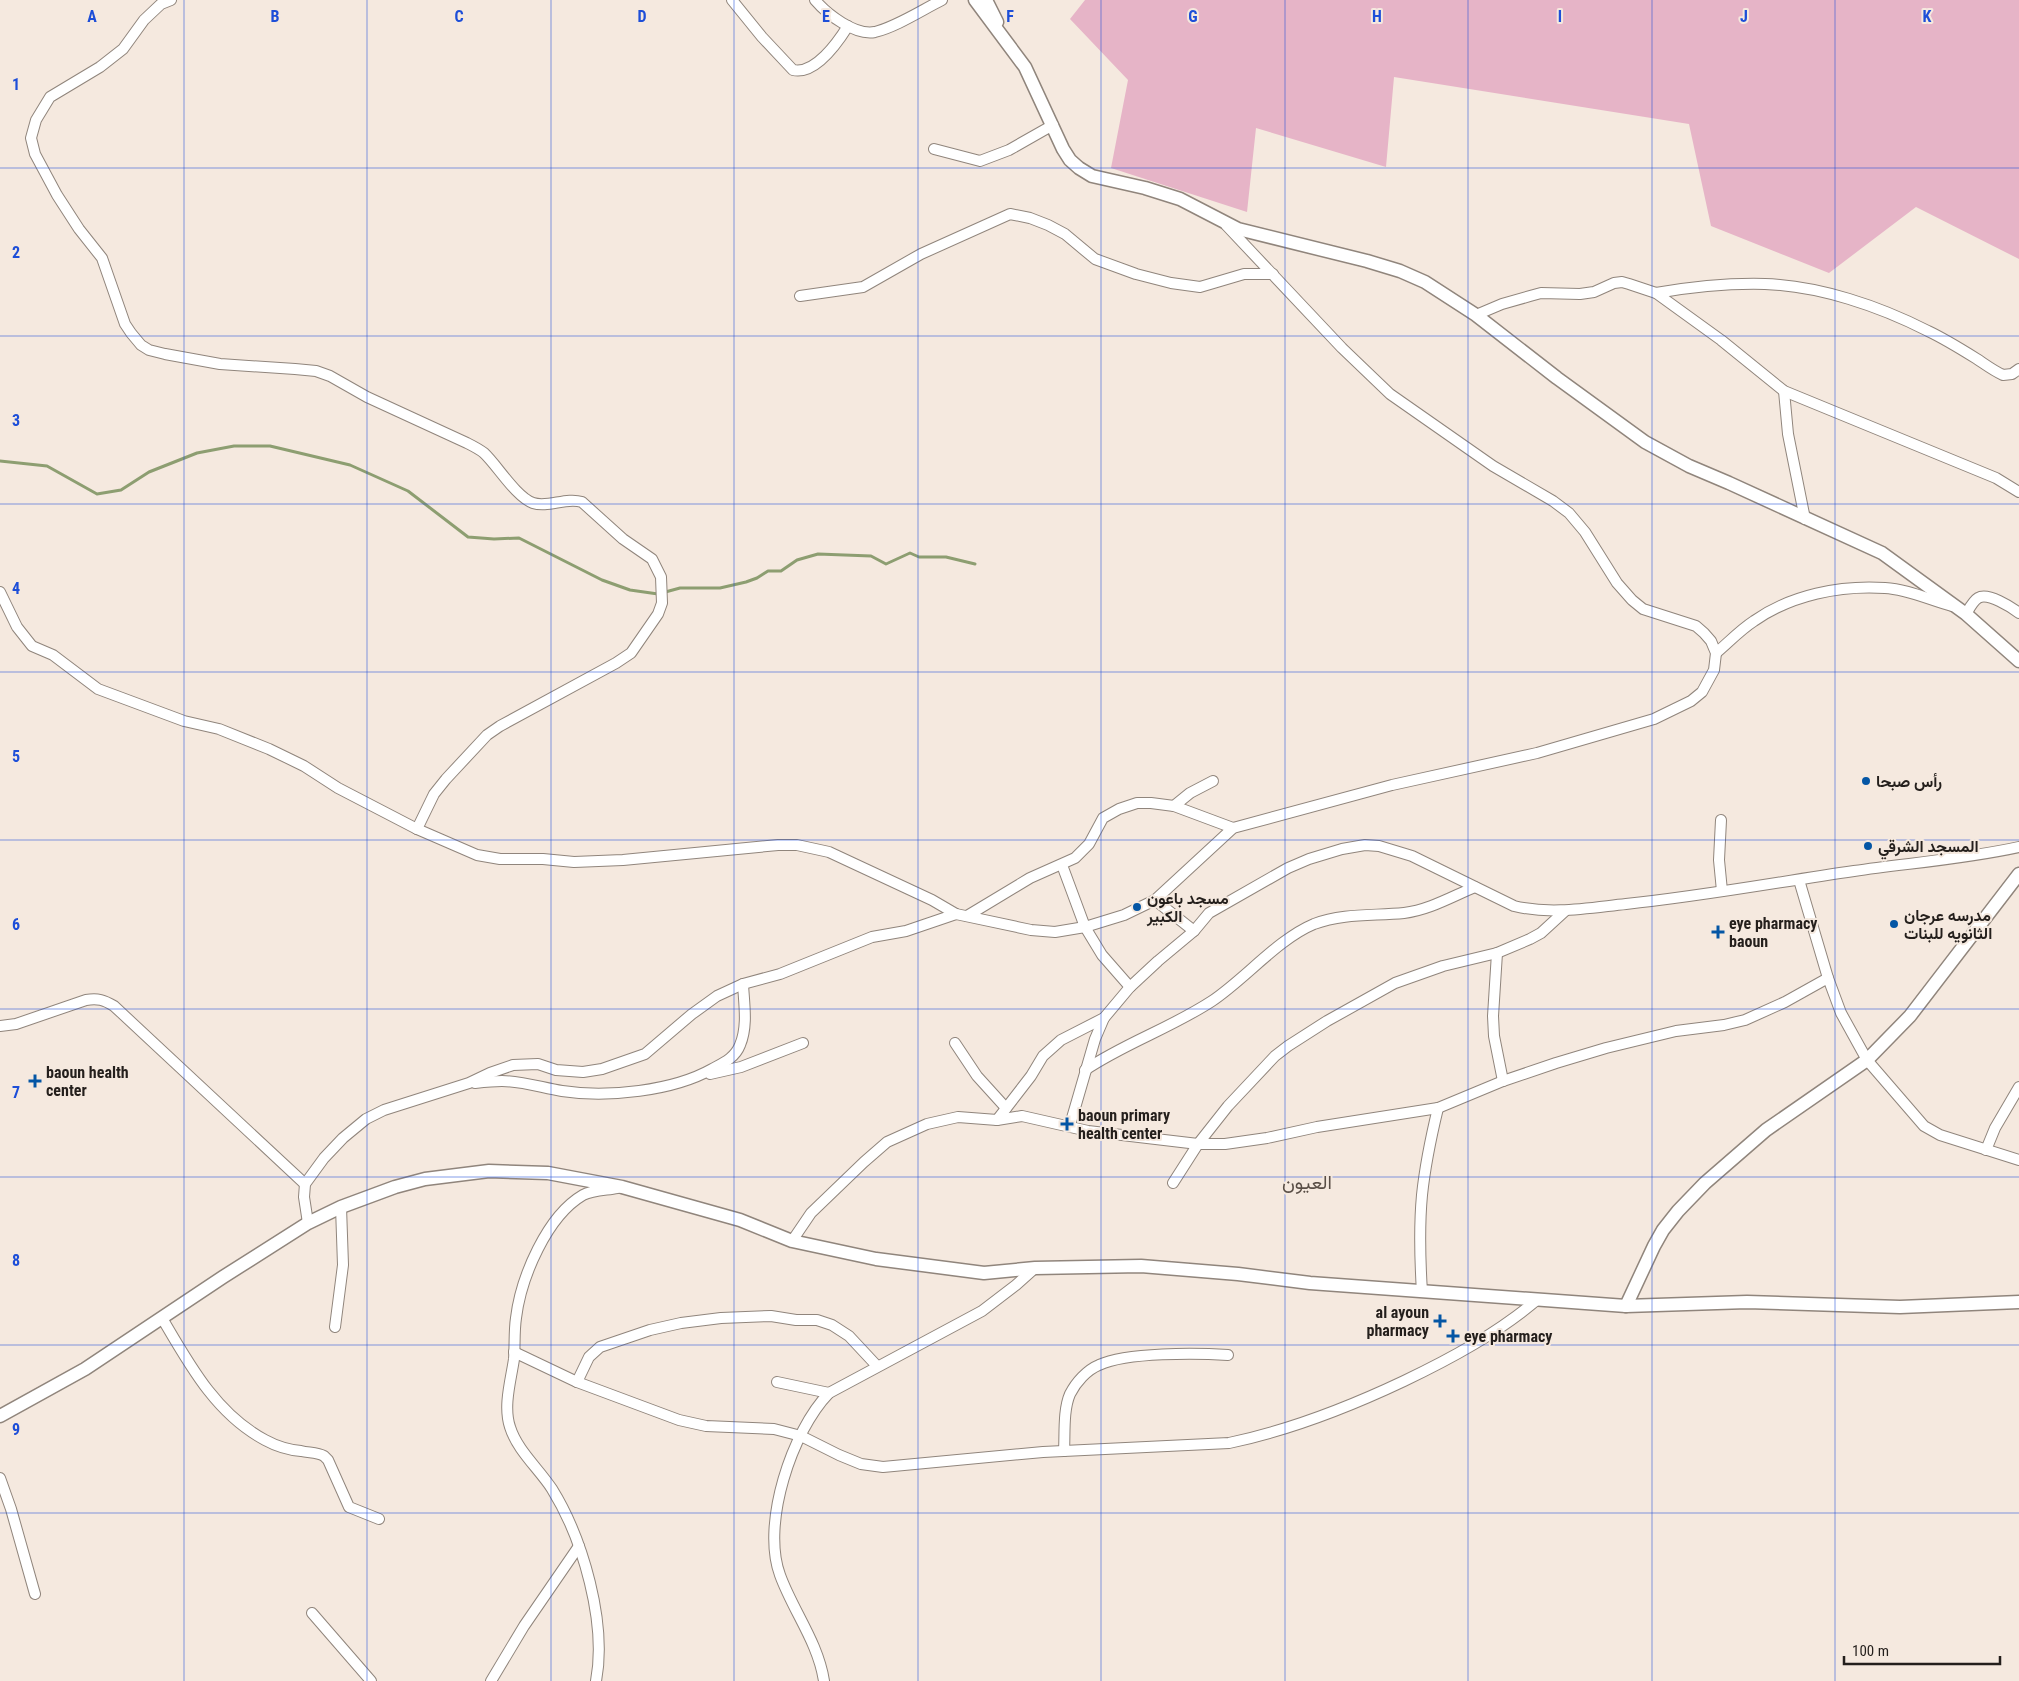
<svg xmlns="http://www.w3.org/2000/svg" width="2019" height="1681" viewBox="0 0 2019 1681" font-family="'Roboto Condensed',Vazirmatn,sans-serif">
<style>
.green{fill:#e6b4c7}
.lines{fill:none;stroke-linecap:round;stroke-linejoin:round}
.stream{stroke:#8d9e71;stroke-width:3}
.minor-casing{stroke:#90857c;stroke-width:12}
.tertiary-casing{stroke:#90857c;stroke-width:15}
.minor{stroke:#fff;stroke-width:10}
.tertiary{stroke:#fff;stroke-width:12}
.grid{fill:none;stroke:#1d4ed8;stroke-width:1;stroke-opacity:0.55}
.poi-dot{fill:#0456a5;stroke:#f5e9df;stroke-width:2}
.labels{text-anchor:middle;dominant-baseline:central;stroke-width:4;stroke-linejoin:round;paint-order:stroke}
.poi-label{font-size:16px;font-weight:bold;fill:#241f1c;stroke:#f5e9df;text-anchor:start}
.quarter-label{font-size:19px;fill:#594e46;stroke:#f5e9df}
.grid-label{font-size:16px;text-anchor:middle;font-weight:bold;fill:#1d4ed8;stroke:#f5e9df;stroke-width:4;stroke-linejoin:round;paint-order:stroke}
</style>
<rect width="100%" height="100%" fill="#f5e9df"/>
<!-- green -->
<path class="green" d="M1085,0h934v259l-103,-52 -87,66 -118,-47 -22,-102 -295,-47 -8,90 -130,-39 -9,84 -136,-44 17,-88 -58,-61z"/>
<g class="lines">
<!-- stream -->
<path class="stream" d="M0,461l47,5 50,28 24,-4 28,-18 48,-19 37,-7h36l80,19 58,26 60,46 26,2 25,-1 83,42 28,10 28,4 22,-6h40l26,-6 11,-4 11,-7h13l16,-11 21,-6 53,2 15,8 24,-11 9,4h27l29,7"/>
<defs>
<g id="minor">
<path d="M171,0l-10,4 -17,16 -21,29 -23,18 -50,30 -14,23 -5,18 4,16 22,41 22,34 23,29 23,66 6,9 10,12 8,5 16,4 55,10 75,5 21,2 14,5 37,21 100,46c6,3 12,6 17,10 13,12 32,44 49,50 15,5 33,-6 49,-1l41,37 29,20 9,18 1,26 -4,11 -27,39 -15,10 -116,63 -13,9 -41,44 -12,15 -17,35"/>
<path d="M732,0l30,37 31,33c22,5 45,-28 55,-44"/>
<path d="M815,0c12,14 40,36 60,32 21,-5 47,-22 67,-32"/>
<path d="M934,149l46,12 29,-11 44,-25"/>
<path d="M1656,293c35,-6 73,-10 109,-9 55,2 114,22 163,47 17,8 33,18 49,28 9,6 17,12 26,16l9,-1 7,-5"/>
<path d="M800,296l63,-9 58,-33 89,-40 20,4 18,7 17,9 30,25 41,15 35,9 29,4 44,-13h29"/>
<path d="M1476,315l26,-11 28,-8 11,-3 39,1 14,-2 20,-9 8,-1 7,2 27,9 65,47 63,51 212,87 23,14"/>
<path d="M1784,391l4,43 17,85"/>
<path d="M0,592l17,35 15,19 21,9 45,34 86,32 35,8 50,20 35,17 34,22 79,41 60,26 23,4h43l31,3 49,-2 155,-15h19l32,7 103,48 24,14 75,16 24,2 30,-5 39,-12 31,-15"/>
<path d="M1966,614c3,-5 7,-13 12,-16 10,-6 33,9 41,15"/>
<path d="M1716,653c12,-10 24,-23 38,-32 37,-26 86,-36 131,-33 22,1 45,12 67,18"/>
<path d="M1174,806l16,-13 23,-12"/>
<path d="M1721,820l-2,40 3,31"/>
<path d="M1062,865l23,62 17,28 28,32"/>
<path d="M1799,880l29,98 13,35 26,47 57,66 16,9 79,25"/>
<path d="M967,916l63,-38 45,-20 14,-14 14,-26 16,-9 18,-6h14l23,3 59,22"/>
<path d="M1194,931l-39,-31 78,-72 159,-43 145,-32 117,-34 37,-18 11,-9 12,-22 2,-17 -5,-12 -7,-8 -8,-7 -53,-17 -11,-9 -15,-17 -32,-51 -16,-19 -16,-12 -60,-35 -103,-72 -48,-46 -116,-123"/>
<path d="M1497,953l-4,63 1,20 9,45"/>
<path d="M0,1026l16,-2 70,-24c12,-2 18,0 28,6l191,178"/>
<path d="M955,1043l22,33 29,32"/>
<path d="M1085,1070c40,-27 86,-42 127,-69 33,-22 66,-62 102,-77 29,-11 60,-8 90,-11 25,-3 47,-16 71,-26"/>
<path d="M710,1074l31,-7 62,-24"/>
<path d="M475,1083c9,-1 18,-2 27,-2 20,0 41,7 60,10 45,7 111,0 150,-22 11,-6 23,-11 28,-24 8,-19 4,-41 3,-61"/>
<path d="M997,1120l34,-44 12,-20 18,-16 43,-22 26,-31 28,-26 36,-30 15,-18 79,-45 21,-9 33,-10 23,-4 14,1 33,10 102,50c37,9 74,2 112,-2 77,-8 152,-22 228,-33 55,-8 111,-12 165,-24"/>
<path d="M1070,1125l25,-86 9,-21"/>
<path d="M1986,1150l9,-22 24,-41"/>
<path d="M1173,1183l25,-39 30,-38 47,-50 13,-10 39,-25 68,-38 48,-17 54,-13 33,-14 11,-6 24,-22"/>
<path d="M308,1223l-4,-26 1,-13 19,-26 19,-20 23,-19 18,-9 85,-27 21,-10 23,-8 25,-1 18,6 27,2 19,-3 43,-15 47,-40 25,-18 26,-12 37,-10 92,-37 34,-6 50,-17"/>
<path d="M792,1241l19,-28 53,-51 23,-20 40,-18 31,-7 39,3 25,-4 66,15 110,13h27l42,-6 50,-11 121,-19 65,-27 53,-18 50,-15 70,-17 48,-6 21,-5 40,-18 43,-24"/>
<path d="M1422,1292c-2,-32 -3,-65 0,-97 3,-29 9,-58 16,-87"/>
<path d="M162,1318c27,46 54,96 103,122 11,6 24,10 36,11 8,2 16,1 23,5l4,4 21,47 30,12"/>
<path d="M335,1327l8,-62 -2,-58"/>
<path d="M514,1352l63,30 102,38 27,6 68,3 27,7 38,19 22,9 22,3 160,-15 186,-9c62,-13 118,-35 175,-62 48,-23 92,-47 133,-81"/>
<path d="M577,1382l12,-25 11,-10 50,-17 31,-7 40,-5 50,-2 25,4h21l15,5 17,11 28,30"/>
<path d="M777,1382l52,11"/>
<path d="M1064,1451c1,-17 -1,-41 6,-57 6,-12 17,-24 29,-29 28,-13 98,-12 129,-10"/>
<path d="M0,1478l11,31 24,85"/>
<path d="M312,1613l59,68"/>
<path d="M491,1681l33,-55 55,-80"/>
<path d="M596,1681c11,-58 -13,-142 -44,-192 -13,-20 -35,-39 -42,-62 -7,-21 1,-47 4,-68 1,-14 0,-28 2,-41 5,-41 31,-102 67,-123 9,-5 24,-5 34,-7"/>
<path d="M824,1681c-6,-39 -31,-70 -44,-106 -19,-51 12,-144 49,-182l153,-82 34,-26 19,-17"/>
</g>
<g id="tertiary">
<path d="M975,0l50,67 38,82 7,11 9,8 13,8 53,12 35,11 58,30 129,32 33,10 25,11 51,33 81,63 88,64 44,24 40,17 153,70 84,61 53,47"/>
<path d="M986,0l11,22"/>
<path d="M1626,1306l28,-60 9,-16 15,-19 27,-28 61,-53 101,-70 43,-44 109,-142"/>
<path d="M0,1416l85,-47 138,-92 85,-54 33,-16 54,-20 30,-8 64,-8 59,2 74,14 118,33 52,21 84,18 108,14 51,-5 106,-2 97,8 72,9 316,23 121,-4 153,5 119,-5"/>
</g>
</defs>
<!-- minor casing -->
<use href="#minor" class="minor-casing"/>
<!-- tertiary casing -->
<use href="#tertiary" class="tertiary-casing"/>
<!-- minor -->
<use href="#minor" class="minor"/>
<!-- tertiary -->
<use href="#tertiary" class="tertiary"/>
</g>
<!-- grid -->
<path class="grid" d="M184,0v1681M367,0v1681M551,0v1681M734,0v1681M918,0v1681M1101,0v1681M1285,0v1681M1468,0v1681M1652,0v1681M1835,0v1681M0,168h2019M0,336h2019M0,504h2019M0,672h2019M0,840h2019M0,1009h2019M0,1177h2019M0,1345h2019M0,1513h2019"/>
<!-- markers -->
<g class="poi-dot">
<circle cx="1866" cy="781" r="5"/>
<circle cx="1868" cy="846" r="5"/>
<circle cx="1137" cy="907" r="5"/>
<circle cx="1894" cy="924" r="5"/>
<path d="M1715.5 924.5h5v5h5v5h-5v5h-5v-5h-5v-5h5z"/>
<path d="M32.5 1073.5h5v5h5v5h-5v5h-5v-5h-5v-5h5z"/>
<path d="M1064.5 1116.5h5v5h5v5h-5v5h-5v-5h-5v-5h5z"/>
<path d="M1437.5 1313.5h5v5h5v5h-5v5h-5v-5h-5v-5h5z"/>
<path d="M1450.5 1328.5h5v5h5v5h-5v5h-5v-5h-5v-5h5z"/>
</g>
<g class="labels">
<!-- poi labels -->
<g class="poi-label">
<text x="1876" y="781">رأس صبحا</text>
<text x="1878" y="846">المسجد الشرقي</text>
<text x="1147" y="898">مسجد باعون<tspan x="1147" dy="18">الكبير</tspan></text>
<text x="1904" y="915">مدرسه عرجان<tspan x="1904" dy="18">الثانويه للبنات</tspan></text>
<text x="1729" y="923">eye pharmacy<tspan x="1729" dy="18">baoun</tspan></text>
<text x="46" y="1072">baoun health<tspan x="46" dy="18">center</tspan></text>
<text x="1078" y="1115">baoun primary<tspan x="1078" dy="18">health center</tspan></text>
<text x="1429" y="1312" text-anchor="end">al ayoun<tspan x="1429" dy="18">pharmacy</tspan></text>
<text x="1464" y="1336">eye pharmacy</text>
</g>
<!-- quarter labels -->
<g class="quarter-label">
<text x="1307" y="1182">العيون</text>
</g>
</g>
<g class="grid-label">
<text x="92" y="22">A</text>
<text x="275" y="22">B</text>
<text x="459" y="22">C</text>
<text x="642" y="22">D</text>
<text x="826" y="22">E</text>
<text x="1010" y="22">F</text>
<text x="1193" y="22">G</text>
<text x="1377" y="22">H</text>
<text x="1560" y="22">I</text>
<text x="1744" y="22">J</text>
<text x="1927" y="22">K</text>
<text x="16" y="90">1</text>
<text x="16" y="258">2</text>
<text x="16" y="426">3</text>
<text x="16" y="594">4</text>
<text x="16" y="762">5</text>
<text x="16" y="930">6</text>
<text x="16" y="1098">7</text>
<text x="16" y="1266">8</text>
<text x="16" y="1435">9</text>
</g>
<!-- scale -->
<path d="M1844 1656v8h156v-8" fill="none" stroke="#241f1c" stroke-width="2.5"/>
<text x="1852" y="1656" font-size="15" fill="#241f1c" stroke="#f5e9df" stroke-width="4" paint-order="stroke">100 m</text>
</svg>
